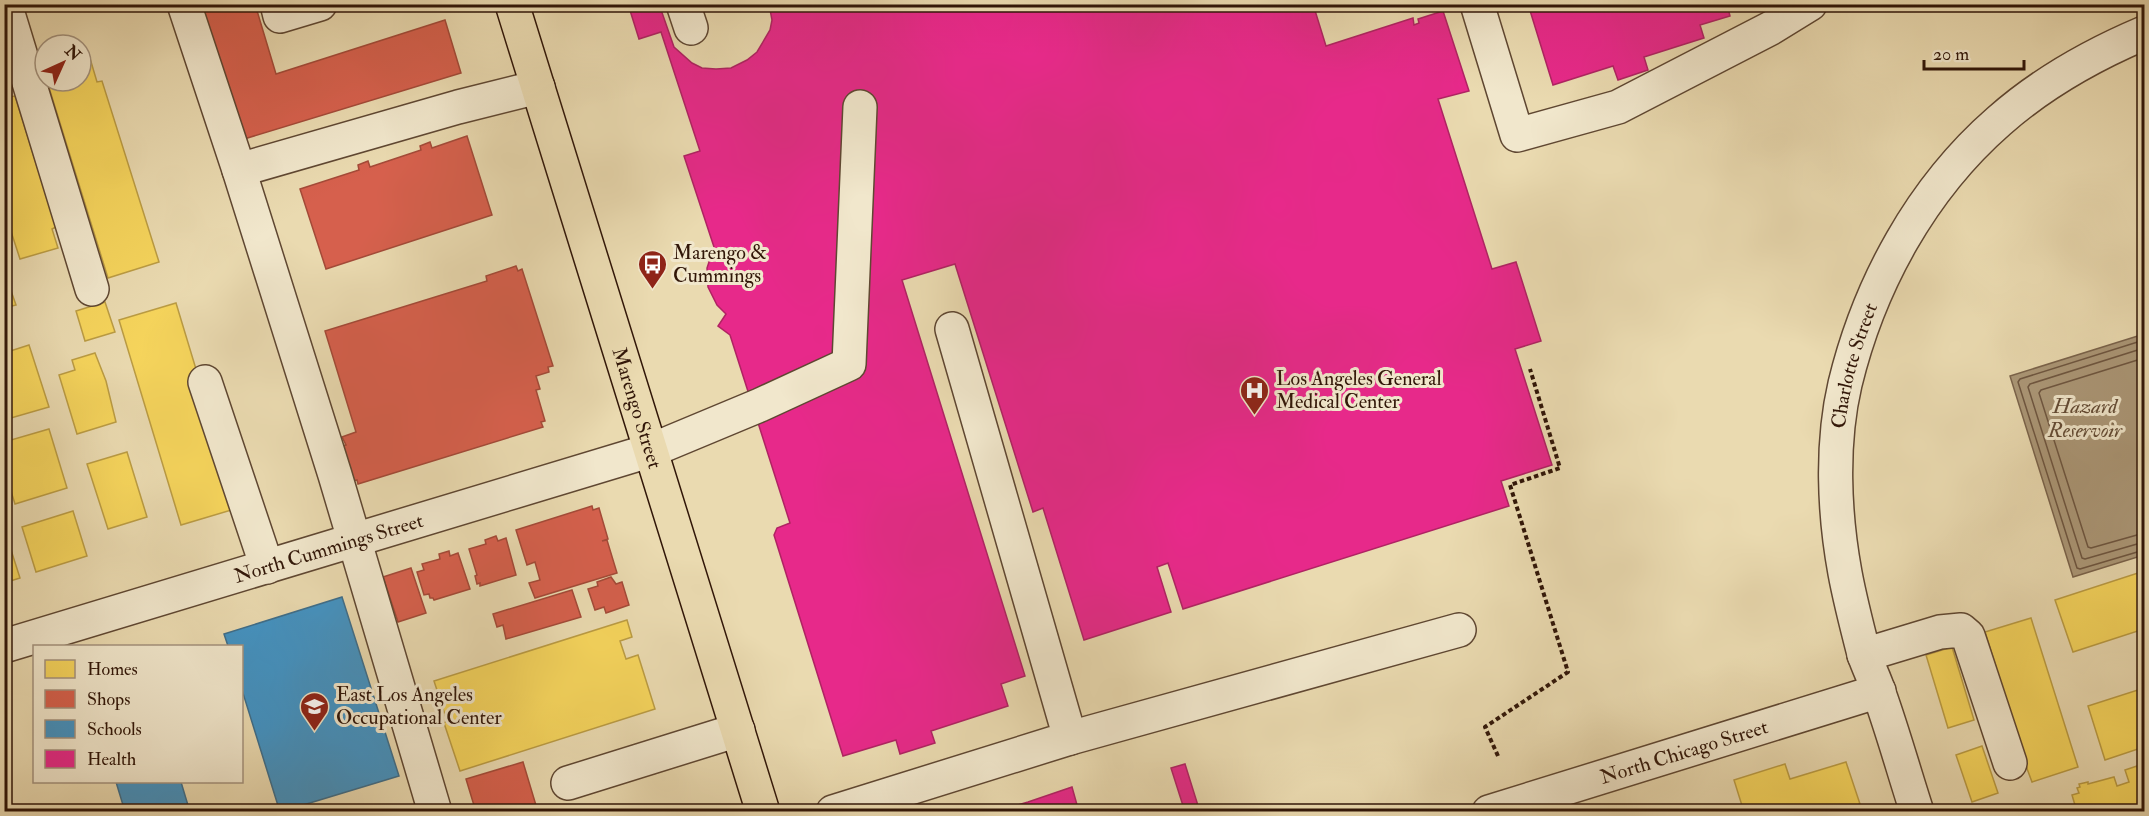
<svg xmlns="http://www.w3.org/2000/svg" width="2149" height="816" viewBox="0 0 2149 816" font-family="'IM FELL Double Pica',serif">
<style>
.water{fill:#ab9777;stroke:#7a634b;stroke-width:1.5}
.homes{fill:#f6d55c;stroke:#bb9c43;stroke-width:1.5}
.shops{fill:#d6604d;stroke:#a44a38;stroke-width:1.5}
.schools{fill:#4393c3;stroke:#3e6e8b;stroke-width:1.5}
.health{fill:#e7298a;stroke:#b02363;stroke-width:1.5}
.lines{fill:none;stroke-linecap:round;stroke-linejoin:round}
.shore{stroke:#6e5640;stroke-width:1.5}
.minor-casing{stroke:#5f4732;stroke-width:36}
.major-casing{stroke:#311608;stroke-width:36}
.path{stroke:#311608;stroke-width:4;stroke-dasharray:4.5 3;stroke-linecap:butt}
.minor{stroke:#f1e7cc;stroke-width:33}
.major{stroke:#eadab0;stroke-width:33}
.labels{text-anchor:middle;dominant-baseline:central;stroke-width:6;stroke-linejoin:round;paint-order:stroke}
.poi-label{font-size:20px;fill:#311608;stroke:#f1e7cc;text-anchor:start}
.street-label{font-size:20px;fill:#311608;stroke:#f1e7cc}
.water-label{font-size:21px;font-style:italic;fill:#624a34;stroke:#f1e7cc}
</style>
<rect width="100%" height="100%" fill="#eadab0"/>
<filter id="stains"><feTurbulence type="fractalNoise" baseFrequency=".00333" numOctaves="4"/><feColorMatrix values="0 0 0 0 .2 0 0 0 0 .09 0 0 0 0 .02 0 0 0 .5 -.17"/></filter>
<radialGradient id="worn" r=".72"><stop offset=".6" stop-color="#630" stop-opacity="0"/><stop offset="1" stop-color="#630" stop-opacity=".3"/></radialGradient>
<!-- water -->
<path class="water" d="M2144,334v221l-71,22 -63,-201z"/>
<!-- homes -->
<g class="homes">
<path d="M89,55l8,27 5,-1 57,181 -51,16 -61,-197h34v-24z"/>
<path d="M7,89l2,8 6,-1 41,131 -4,2 6,19 -38,11 -16,-49v-120z"/>
<path d="M4,271l12,34 -12,3z"/>
<path d="M105,302l10,30 -30,9 -9,-30z"/>
<path d="M176,303l62,205 -57,17 -62,-205z"/>
<path d="M29,345l20,62 -45,13v-67z"/>
<path d="M95,353l11,28 10,41 -39,12 -18,-59 16,-5 -3,-10z"/>
<path d="M49,429l18,59 -52,16 -11,-35v-27z"/>
<path d="M127,452l20,65 -39,12 -21,-65z"/>
<path d="M73,511l14,45 -51,16 -14,-45z"/>
<path d="M4,528l16,50 -16,5z"/>
<path d="M2144,571v58l-71,23 -18,-52z"/>
<path d="M2031,618l47,149 -46,15 -42,-113 6,-2 -11,-35z"/>
<path d="M627,620l5,17 -12,4 6,18 12,-4 17,54 -195,62 -16,-48 3,-2 -13,-40z"/>
<path d="M1952,647l22,73 -26,8 -22,-73z"/>
<path d="M2144,688v59l-39,13 -17,-54z"/>
<path d="M1982,746l16,47 -26,9 -16,-47z"/>
<path d="M1846,762l14,42 -23,8h-93l-10,-32 51,-16 5,15z"/>
<path d="M2137,766l7,24v4l-6,2 1,6 5,-2v12h-67l-5,-17 7,-2 -2,-5 3,-1 -1,-3 9,-2v2l26,-7 3,9 12,-4 -4,-12z"/>
</g>
<!-- shops -->
<g class="shops">
<path d="M202,4h53l21,70 169,-54 16,53 -217,66z"/>
<path d="M467,136l25,79 -166,54 -26,-80 59,-19 -1,-5 10,-4 2,6 51,-17 -1,-4 10,-4 2,6z"/>
<path d="M516,266l2,5 4,-2 31,97 -5,1 1,5 -13,4 4,13 -4,1 9,31 -4,1 2,5 -185,57 -1,-4 -5,1 -10,-35 4,-1 -4,-8 14,-5 -31,-101 162,-50 -1,-5z"/>
<path d="M592,506l1,4 6,-2 9,31 -6,2 5,-1 10,33 -82,25 -6,-15 11,-3 -5,-18 -8,3 -11,-35z"/>
<path d="M496,536l2,5 8,-3 10,37 -36,11v-3l-3,1 -2,-8 2,-1 -8,-26 17,-5 -1,-4z"/>
<path d="M449,551l1,5 8,-3 12,36 -36,11 -1,-2h-3l-1,-4 -5,1 -7,-23 7,-2 -2,-6 18,-5 -1,-5z"/>
<path d="M411,568l15,45 -28,9 -15,-45z"/>
<path d="M611,577l5,7 6,-2 7,23 -23,8 -2,-6 -9,3 -7,-21 10,-3 -1,-4z"/>
<path d="M572,590l9,27 -75,22 -3,-14 -6,2 -4,-13z"/>
<path d="M523,762l15,50h-62l-10,-33z"/>
</g>
<!-- schools -->
<g class="schools">
<path d="M342,597l57,179 -119,36 -38,-122v-44h-14l-4,-12z"/>
<path d="M116,782h65l9,30h-88l21,-7z"/>
</g>
<!-- health -->
<g class="health">
<path d="M628,4h31l15,43 18,16 10,5 14,1 15,-1 16,-8 10,-8 13,-22 2,-10 -3,-16h367l1,5 14,-5h162l13,42 87,-28 1,7 5,-2 -1,-4 25,-8 26,80 -31,8 54,170 24,-7 25,79 -26,8 37,116 -51,16 8,25 -326,103 -15,-46 -11,4 14,45 -87,28 -41,-132 -10,4 -78,-248 -53,16 123,396 -24,8 7,22 -77,25 4,12 -35,11 -4,-14 -53,16 -69,-221 3,-7 13,-5 -60,-188 -12,-9 8,-12 -9,-9 -9,-18 -1,-19 7,-21 -30,-91 16,-5 -39,-119 -22,7z"/>
<path d="M1528,4h199l3,12 -30,9 4,13 -60,19 4,13 -30,10 -5,-14 -60,19z"/>
<path d="M1185,764l15,48h-15l-14,-44z"/>
<path d="M1072,787l7,25h-84l33,-10z"/>
</g>
<g class="lines">
<!-- shore -->
<g class="shore">
<path d="M2144,340l-124,39 -2,3 59,186 3,1 64,-19"/>
<path d="M2144,348l-114,36 -2,3 54,171 3,1 59,-17"/>
<path d="M2144,358l-103,32 -2,3 49,154 3,1 53,-15"/>
</g>
<defs>
<g id="minor">
<path d="M184,4l55,166 96,305 100,337"/>
<path d="M277,4l3,12 40,-12"/>
<path d="M683,4l8,24"/>
<path d="M1477,4l40,131 101,-28 153,-79 39,-24"/>
<path d="M6,7l86,282"/>
<path d="M239,170l219,-63 80,-20"/>
<path d="M205,382l62,185"/>
<path id="s1" d="M4,646l648,-196 108,-45 89,-41 11,-257"/>
<path d="M1864,655l76,-23 21,-2 7,6 42,127"/>
<path d="M1070,738l389,-108"/>
<path d="M568,783l170,-53"/>
<path d="M833,812l237,-74 -118,-409"/>
<path id="s2" d="M1489,812l390,-121"/>
<path id="s3" d="M1917,812c-13,-40 -24,-80 -38,-119 -4,-14 -11,-26 -15,-39 -7,-27 -14,-54 -19,-81 -11,-60 -14,-129 0,-189 24,-99 76,-195 154,-263 43,-38 93,-66 145,-88"/>
</g>
<g id="major">
<path id="s4" d="M512,4l251,808"/>
</g>
</defs>
<!-- minor casing -->
<use href="#minor" class="minor-casing"/>
<!-- major casing -->
<use href="#major" class="major-casing"/>
<!-- path -->
<path class="path" d="M1498,756l-13,-29 83,-55 -58,-187 50,-17 -30,-99"/>
<!-- minor -->
<use href="#minor" class="minor"/>
<!-- major -->
<use href="#major" class="major"/>
</g>
<!-- icons -->
<defs>
<symbol id="bus-pin" viewBox="-11 -11 22 30"><path d="M0 17L-7.5 6A9.5 9.5 0 1 1 7.5 6Z" fill="#8f2418" stroke="#f1e7cc"/><path d="M-5-6H5V4H4V6H2V4H-2V6H-4V4H-5ZM-3.5-4V0h7V-4ZM-3.5 1.2v1.5H-2V1.2ZM2 1.2v1.5H3.5V1.2Z" fill="#fff"/></symbol>
<symbol id="hospital-pin" viewBox="-11 -11 22 30"><path d="M0 17L-7.5 6A9.5 9.5 0 1 1 7.5 6Z" fill="#8f2418" stroke="#f1e7cc"/><path d="M-5-5h3v3.5h4V-5h3V5h-3V1.5h-4V5h-3Z" fill="#fff"/></symbol>
<symbol id="school-pin" viewBox="-11 -11 22 30"><path d="M0 17L-7.5 6A9.5 9.5 0 1 1 7.5 6Z" fill="#8f2418" stroke="#f1e7cc"/><path d="M0-5L7-2L0 1L-7-2ZM-4 1L0 2.5L4 1V4Q0 6-4 4Z" fill="#fff"/></symbol>
</defs>
<g fill-rule="evenodd">
<use href="#bus-pin" x="636" y="248" width="33" height="45"/>
<use href="#hospital-pin" x="1238" y="374" width="33" height="45"/>
<use href="#school-pin" x="298" y="690" width="33" height="45"/>
</g>
<g class="labels">
<!-- poi labels -->
<g class="poi-label">
<text x="673" y="252">Marengo &amp;<tspan x="673" dy="23">Cummings</tspan></text>
<text x="1276" y="378">Los Angeles General<tspan x="1276" dy="23">Medical Center</tspan></text>
<text x="336" y="694">East Los Angeles<tspan x="336" dy="23">Occupational Center</tspan></text>
</g>
<!-- street labels -->
<g class="street-label">
<text stroke="none"><textPath href="#s3" startOffset="460">Charlotte Street</textPath></text>
<text stroke="none"><textPath href="#s4" startOffset="423">Marengo Street</textPath></text>
<text stroke="none"><textPath href="#s1" startOffset="339">North Cummings Street</textPath></text>
<text stroke="none"><textPath href="#s2" startOffset="204">North Chicago Street</textPath></text>
</g>
<!-- water labels -->
<g class="water-label">
<text x="2085" y="406">Hazard<tspan x="2085" dy="24">Reservoir</tspan></text>
</g>
</g>
<!-- margin -->
<rect width="2149" height="816" fill="none" stroke="#eadab0" stroke-width="24"/>
<rect x="6" y="6" width="2137" height="804" fill="none" stroke="#311608" stroke-width="3"/>
<rect x="12" y="12" width="2125" height="792" fill="none" stroke="#311608" stroke-width="1.5"/>
<!-- legend -->
<rect x="33" y="645" width="210" height="138" fill="#f1e7cc" stroke="#a4937e" stroke-width="1.5"/>
<rect x="45" y="660" width="30" height="18" fill="#f6d55c" stroke="#a4937e" stroke-width="1.5"/>
<text x="87" y="675" font-size="18" fill="#311608">Homes</text>
<rect x="45" y="690" width="30" height="18" fill="#d6604d" stroke="#a4937e" stroke-width="1.5"/>
<text x="87" y="705" font-size="18" fill="#311608">Shops</text>
<rect x="45" y="720" width="30" height="18" fill="#4393c3" stroke="#a4937e" stroke-width="1.5"/>
<text x="87" y="735" font-size="18" fill="#311608">Schools</text>
<rect x="45" y="750" width="30" height="18" fill="#e7298a" stroke="#a4937e" stroke-width="1.5"/>
<text x="87" y="765" font-size="18" fill="#311608">Health</text>
<!-- north arrow -->
<g transform="translate(63 63) rotate(45)"><circle r="28" fill="#f1e7cc" stroke="#a4937e" stroke-width="1.5"/>
<path d="M0-4.5L10 22L0 15L-10 22Z" fill="#8f2418"/>
<text y="-9" font-size="16" font-weight="bold" text-anchor="middle" fill="#311608">N</text>
</g>
<!-- scale -->
<path d="M1924 60v9h100v-9" fill="none" stroke="#311608" stroke-width="3"/>
<text x="1933" y="60" font-size="18" fill="#311608" stroke="#f1e7cc" stroke-width="4.5" paint-order="stroke">20 m</text>
<rect width="100%" height="100%" filter="url(#stains)"/>
<rect width="100%" height="100%" fill="url(#worn)"/>
</svg>
